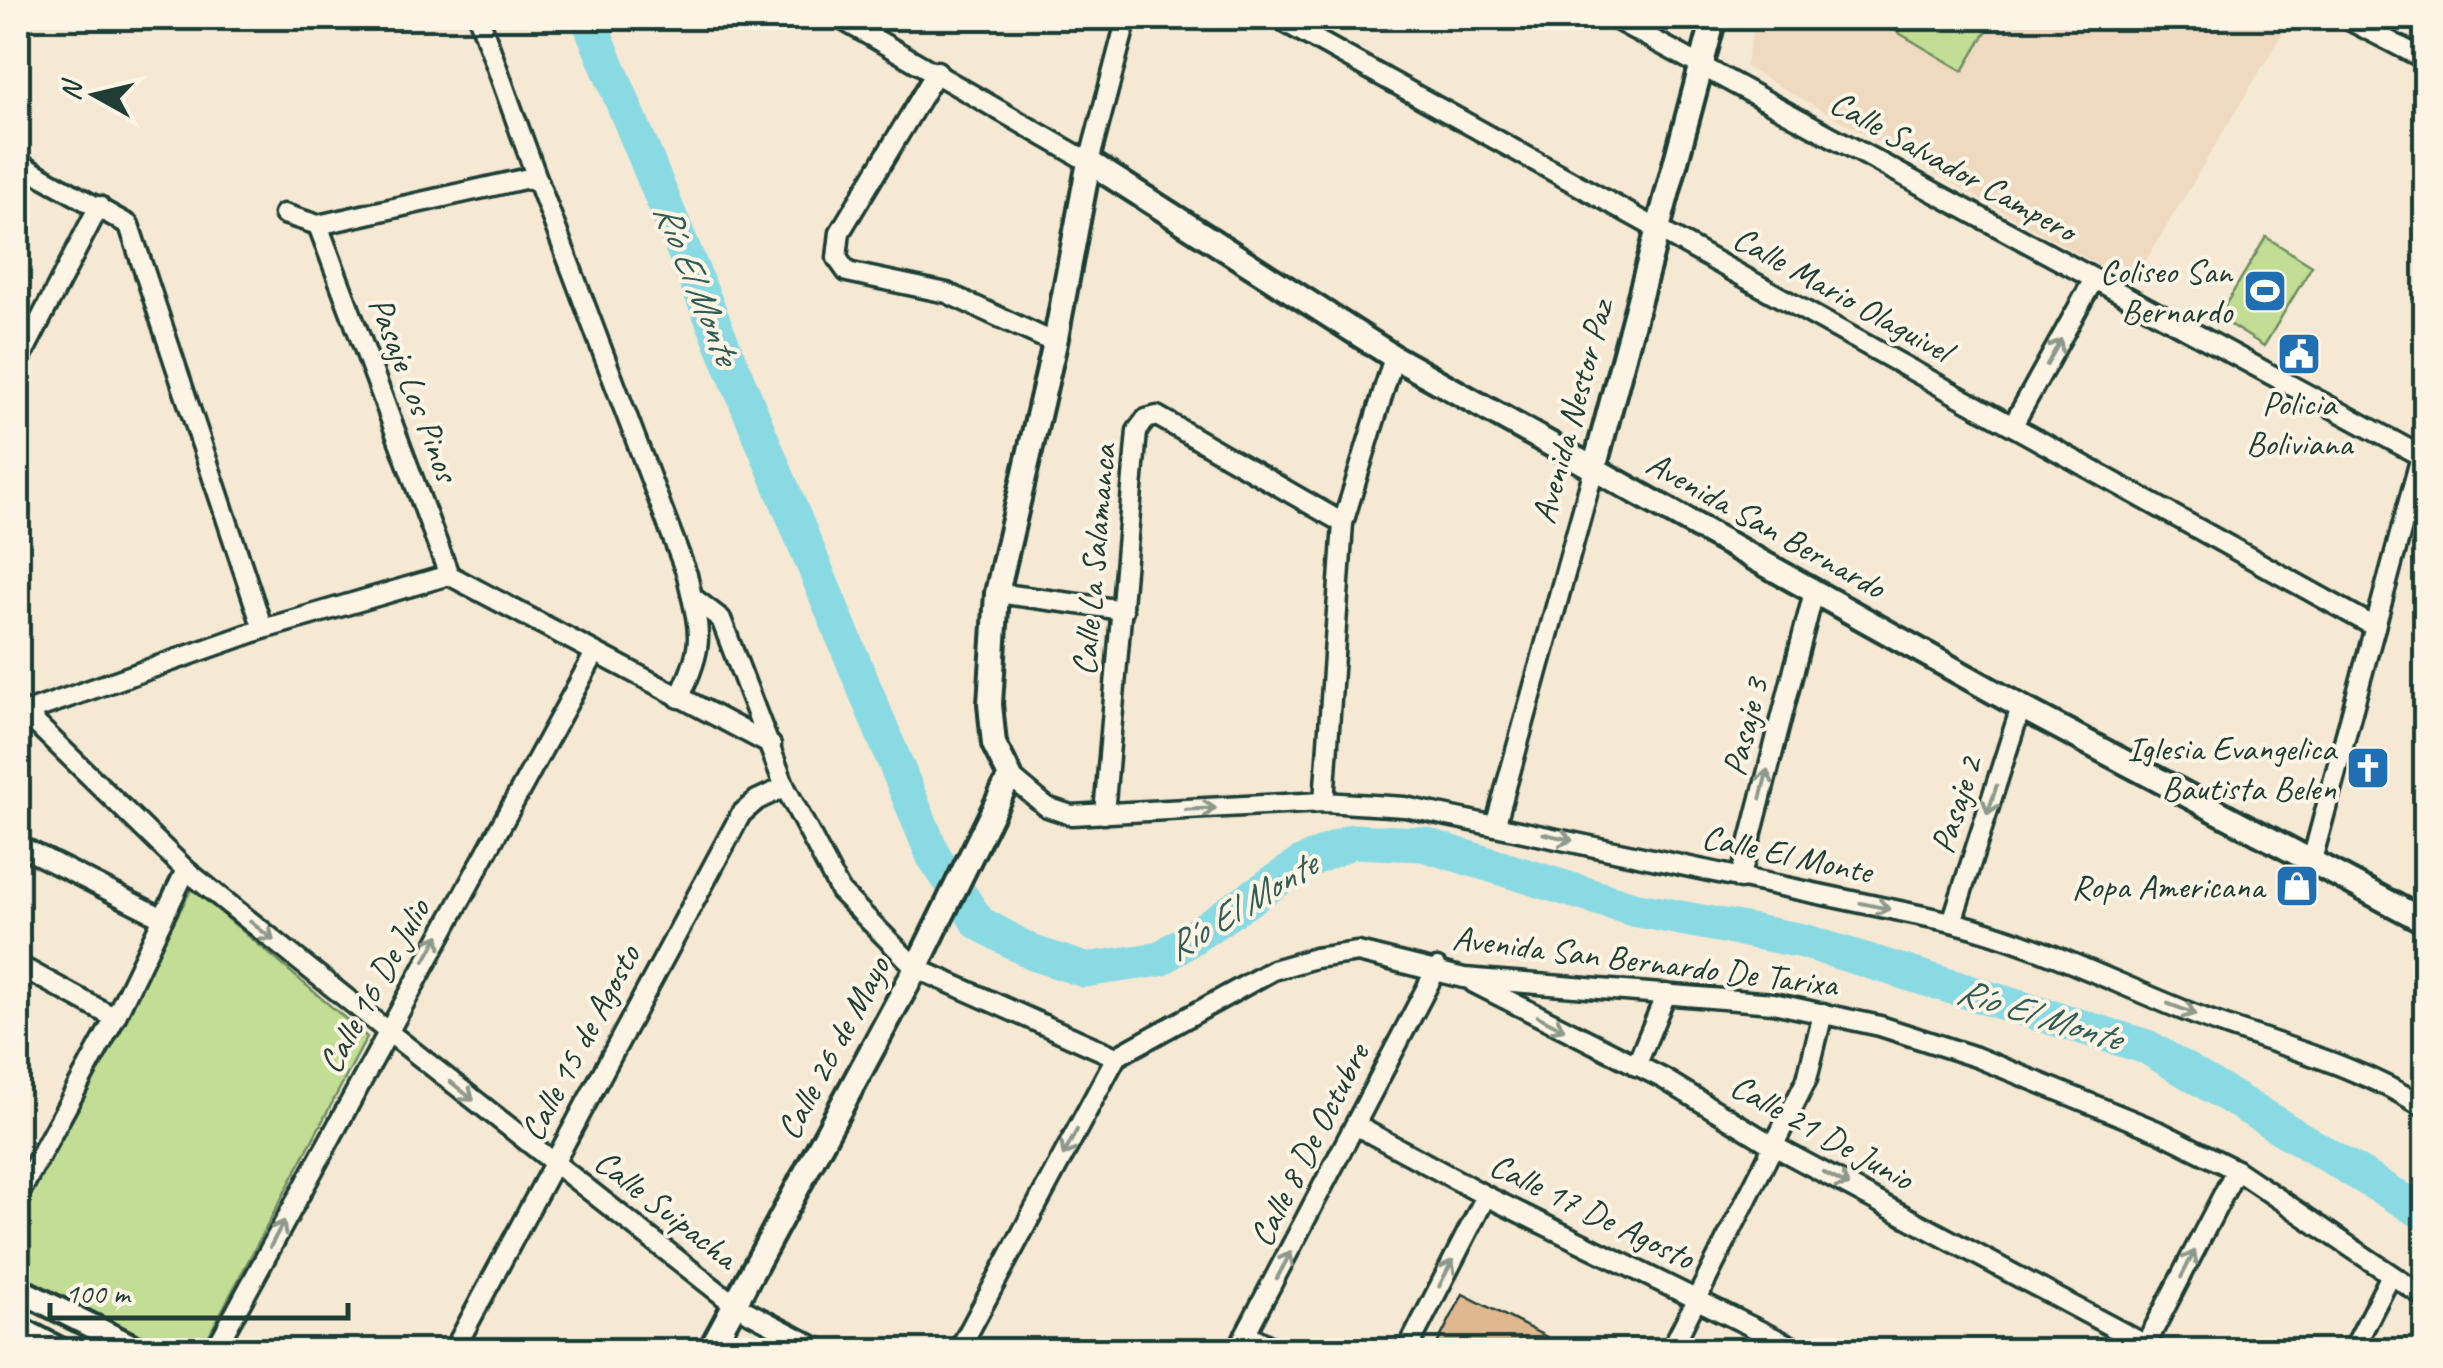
<svg xmlns="http://www.w3.org/2000/svg" width="2443" height="1368" viewBox="0 0 2443 1368" font-family="Caveat,sans-serif">
<style>
.built{fill:#efdabf}
.park{fill:#c2dd94;stroke:#708d64;stroke-width:2.5}
.lines{fill:none;stroke-linecap:round;stroke-linejoin:round}
.river{stroke:#8adae4;stroke-width:35}
.building{fill:#dfb88f;stroke:#1f3d34;stroke-width:2.5}
.minor-casing{stroke:#1f3d34;stroke-width:25}
.tertiary-casing{stroke:#1f3d34;stroke-width:30}
.minor{stroke:#fcf5e5;stroke-width:18}
.tertiary{stroke:#fcf5e5;stroke-width:22}
.oneway{stroke:#8e998c}
.labels{text-anchor:middle;dominant-baseline:central;stroke-width:8;stroke-linejoin:round;paint-order:stroke}
.street-label{font-size:35px;fill:#1f3d34;stroke:#fcf5e5}
.poi-label{font-size:35px;fill:#1f3d34;stroke:#fcf5e5;text-anchor:end}
.water-label{font-size:38px;font-style:italic;fill:#345c57;stroke:#fcf5e5}
</style>
<rect width="100%" height="100%" fill="#f6e9d4"/>
<filter id="ink" filterUnits="userSpaceOnUse"><feTurbulence type="fractalNoise" baseFrequency=".01" numOctaves="2"/><feDisplacementMap in="SourceGraphic" scale="20" xChannelSelector="R" yChannelSelector="G"/><feConvolveMatrix kernelMatrix="1 2 1 2 8 2 1 2 1" color-interpolation-filters="sRGB"/></filter>
<g filter="url(#ink)">
<!-- built -->
<path class="built" d="M1756,18h503l25,13 -152,253 -387,-217z"/>
<!-- park -->
<g class="park">
<path d="M1888,18h85l16,9 -26,44 -79,-47z"/>
<path d="M2266,237l46,29 -48,80 -46,-29z"/>
<path d="M192,888l175,149 -166,313h-32l-151,-72v-58z"/>
</g>
<g class="lines">
<!-- river -->
<path class="river" d="M588,18l346,839 45,66 54,30 52,17 75,-11 141,-95 51,-23 71,3 210,65 170,32 344,106 279,167"/>
</g>
<!-- building -->
<path class="building" d="M1463,1294l109,56h-138z"/>
<g class="lines">
<defs>
<g id="minor">
<path d="M479,18l59,163"/>
<path d="M839,18l250,144 38,-144"/>
<path d="M1277,18l1098,609"/>
<path d="M1613,18l808,438"/>
<path d="M2345,18l81,42"/>
<path d="M937,71l-97,161 -3,26 10,14 100,21 108,50"/>
<path d="M18,163l111,62 134,404"/>
<path d="M284,214l34,11 206,-46 14,2 149,394c13,58 19,68 -8,123"/>
<path d="M318,225l131,350"/>
<path d="M18,363l81,-157"/>
<path d="M2013,425l81,-146"/>
<path d="M997,593l126,17"/>
<path d="M692,597l29,22 64,168 55,104 76,77 200,89 157,-87 42,-12 43,-6 106,26 309,25 107,23 96,31 184,75 76,38 190,128"/>
<path d="M18,706l168,164 200,160 349,275 86,45"/>
<path d="M24,713l239,-84 186,-54 322,170"/>
<path d="M1010,776l37,31 24,8 253,-13 81,5 547,115c81,20 154,57 231,88 82,33 167,50 243,98"/>
<path d="M1324,802l19,-279 51,-166"/>
<path d="M1104,814l33,-383 9,-12 11,-3 186,107"/>
<path d="M1496,823l98,-354"/>
<path d="M18,845l145,73"/>
<path d="M2312,860l114,-422"/>
<path d="M1740,879l74,-287"/>
<path d="M1952,922l69,-215"/>
<path d="M18,965l97,53"/>
<path d="M1474,983l190,96 108,66 374,200"/>
<path d="M1636,1066l30,-72"/>
<path d="M1357,1126l129,70 313,154"/>
<path d="M18,1196l97,-178 71,-148"/>
<path d="M1247,1334l30,16"/>
<path d="M215,1350l379,-695"/>
<path d="M454,1350l287,-536 16,-14 28,-13"/>
<path d="M959,1350l157,-293"/>
<path d="M1237,1350l200,-382"/>
<path d="M1407,1350l79,-154"/>
<path d="M1671,1350l136,-271 16,-66"/>
<path d="M2143,1350l93,-180"/>
<path d="M2353,1350l38,-75"/>
</g>
<g id="tertiary">
<path d="M1594,469l120,-451"/>
<path d="M18,1289l121,61"/>
<path d="M18,1328l42,22"/>
<path d="M710,1350l206,-382 94,-192 -16,-32 -4,-40 7,-111 58,-250 34,-181 305,195 627,350 405,215"/>
</g>
</defs>
<!-- minor casing -->
<use href="#minor" class="minor-casing"/>
<!-- tertiary casing -->
<use href="#tertiary" class="tertiary-casing"/>
<!-- minor -->
<use href="#minor" class="minor"/>
<!-- tertiary -->
<use href="#tertiary" class="tertiary"/>
</g>
<!-- one-way arrows -->
<defs><path id="oneway-shaft" d="M-6 0H5M1.5-3L5.5 0L1.5 3" fill="none" stroke-width="1.6" stroke-linecap="round" stroke-linejoin="round" transform="scale(2.5)"/></defs>
<g class="oneway">
<use href="#oneway-shaft" transform="translate(2054 352) rotate(-61)"/>
<use href="#oneway-shaft" transform="translate(1764 784) rotate(-76)"/>
<use href="#oneway-shaft" transform="translate(1992 800) rotate(108)"/>
<use href="#oneway-shaft" transform="translate(1201 809) rotate(-3)"/>
<use href="#oneway-shaft" transform="translate(1558 837) rotate(13)"/>
<use href="#oneway-shaft" transform="translate(1875 906) rotate(12)"/>
<use href="#oneway-shaft" transform="translate(262 931) rotate(39)"/>
<use href="#oneway-shaft" transform="translate(432 948) rotate(-61)"/>
<use href="#oneway-shaft" transform="translate(2182 1009) rotate(21)"/>
<use href="#oneway-shaft" transform="translate(1551 1023) rotate(27)"/>
<use href="#oneway-shaft" transform="translate(462 1091) rotate(39)"/>
<use href="#oneway-shaft" transform="translate(1070 1143) rotate(118)"/>
<use href="#oneway-shaft" transform="translate(1836 1179) rotate(28)"/>
<use href="#oneway-shaft" transform="translate(277 1234) rotate(-62)"/>
<use href="#oneway-shaft" transform="translate(2188 1264) rotate(-63)"/>
<use href="#oneway-shaft" transform="translate(1284 1265) rotate(-62)"/>
<use href="#oneway-shaft" transform="translate(1446 1273) rotate(-63)"/>
</g>
</g>
<!-- icons -->
<defs>
<symbol id="stadium-square" viewBox="-11 -11 22 22"><rect x="-9" y="-9" width="18" height="18" rx="4" fill="#1f6fb2" stroke="#fcf5e5"/><path d="M0-5a6.5 5 0 1 0 0 10a6.5 5 0 1 0 0-10ZM-3.5-1.8h7v3.6h-7Z" fill="#fff"/></symbol>
<symbol id="civic-square" viewBox="-11 -11 22 22"><rect x="-9" y="-9" width="18" height="18" rx="4" fill="#1f6fb2" stroke="#fcf5e5"/><path d="M-.6-6.5H3V-4.5H.6V-3L4-1V1h2V6H-6V1h2V-1L-.6-3ZM-1.2 2.5V6h2.4V2.5Z" fill="#fff"/></symbol>
<symbol id="church-square" viewBox="-11 -11 22 22"><rect x="-9" y="-9" width="18" height="18" rx="4" fill="#1f6fb2" stroke="#fcf5e5"/><path d="M-1.2-6h2.4v3.5h3.3v2.4h-3.3V6h-2.4V-.1h-3.3v-2.4h3.3Z" fill="#fff"/></symbol>
<symbol id="shop-square" viewBox="-11 -11 22 22"><rect x="-9" y="-9" width="18" height="18" rx="4" fill="#1f6fb2" stroke="#fcf5e5"/><path d="M-5-2.5h2.3a2.7 3.5 0 0 1 5.4 0H5L5.5 6h-11ZM-1.5-2.5h3a1.5 2.3 0 0 0-3 0Z" fill="#fff"/></symbol>
</defs>
<g fill-rule="evenodd">
<use href="#stadium-square" x="2240" y="266" width="50" height="50"/>
<use href="#civic-square" x="2274" y="329" width="50" height="50"/>
<use href="#church-square" x="2343" y="743" width="50" height="50"/>
<use href="#shop-square" x="2272" y="861" width="50" height="50"/>
</g>
<g class="labels">
<!-- street labels -->
<g class="street-label">
<text transform="translate(1953 166) rotate(29)">Calle Salvador Campero</text>
<text transform="translate(1842 294) rotate(29)">Calle Mario Olaguivel</text>
<text transform="translate(414 389) rotate(69)">Pasaje Los Pinos</text>
<text transform="translate(1572 412) rotate(-75)">Avenida Nestor Paz</text>
<text transform="translate(1766 525) rotate(29)">Avenida San Bernardo</text>
<text transform="translate(1094 560) rotate(-85)">Calle La Salamanca</text>
<text transform="translate(1745 727) rotate(-76)">Pasaje 3</text>
<text transform="translate(1956 805) rotate(-72)">Pasaje 2</text>
<text transform="translate(1787 854) rotate(12)">Calle El Monte</text>
<text transform="translate(1645 961) rotate(7)">Avenida San Bernardo De Tarixa</text>
<text transform="translate(374 986) rotate(-61)">Calle 16 De Julio</text>
<text transform="translate(580 1043) rotate(-62)">Calle 15 de Agosto</text>
<text transform="translate(833 1048) rotate(-62)">Calle 26 de Mayo</text>
<text transform="translate(1822 1132) rotate(29)">Calle 21 De Junio</text>
<text transform="translate(1309 1145) rotate(-63)">Calle 8 De Octubre</text>
<text transform="translate(666 1209) rotate(38)">Calle Suipacha</text>
<text transform="translate(1592 1211) rotate(26)">Calle 17 De Agosto</text>
</g>
<!-- poi labels -->
<g class="poi-label">
<text x="2232" y="271">Coliseo San<tspan x="2232" dy="40">Bernardo</tspan></text>
<text x="2299" y="403" text-anchor="middle">Policia<tspan x="2299" dy="40">Boliviana</tspan></text>
<text x="2336" y="748">Iglesia Evangelica<tspan x="2336" dy="40">Bautista Belen</tspan></text>
<text x="2264" y="886">Ropa Americana</text>
</g>
<!-- water labels -->
<g class="water-label">
<text transform="translate(697 283) rotate(68)">Río El Monte</text>
<text transform="translate(1241 906) rotate(-32)">Río El Monte</text>
<text transform="translate(2039 1014) rotate(17)">Río El Monte</text>
</g>
</g>
<!-- margin -->
<rect width="2443" height="1368" fill="none" stroke="#fcf5e5" stroke-width="60"/>
<rect x="30" y="30" width="2383" height="1308" fill="none" stroke="#1f3d34" stroke-width="4" filter="url(#ink)"/>
<!-- north arrow -->
<g transform="translate(95 95) rotate(278)" stroke="#fcf5e5" stroke-width="8" paint-order="stroke">
<path d="M0-8L18 38L0 25L-18 38Z" fill="#1f3d34"/>
<text y="-15" font-size="28" font-weight="bold" text-anchor="middle" fill="#1f3d34">N</text>
</g>
<!-- scale -->
<path d="M50 1303v15h298v-15" fill="none" stroke="#1f3d34" stroke-width="5"/>
<text x="65" y="1303" font-size="30" fill="#1f3d34" stroke="#fcf5e5" stroke-width="8" paint-order="stroke">100 m</text>
</svg>
